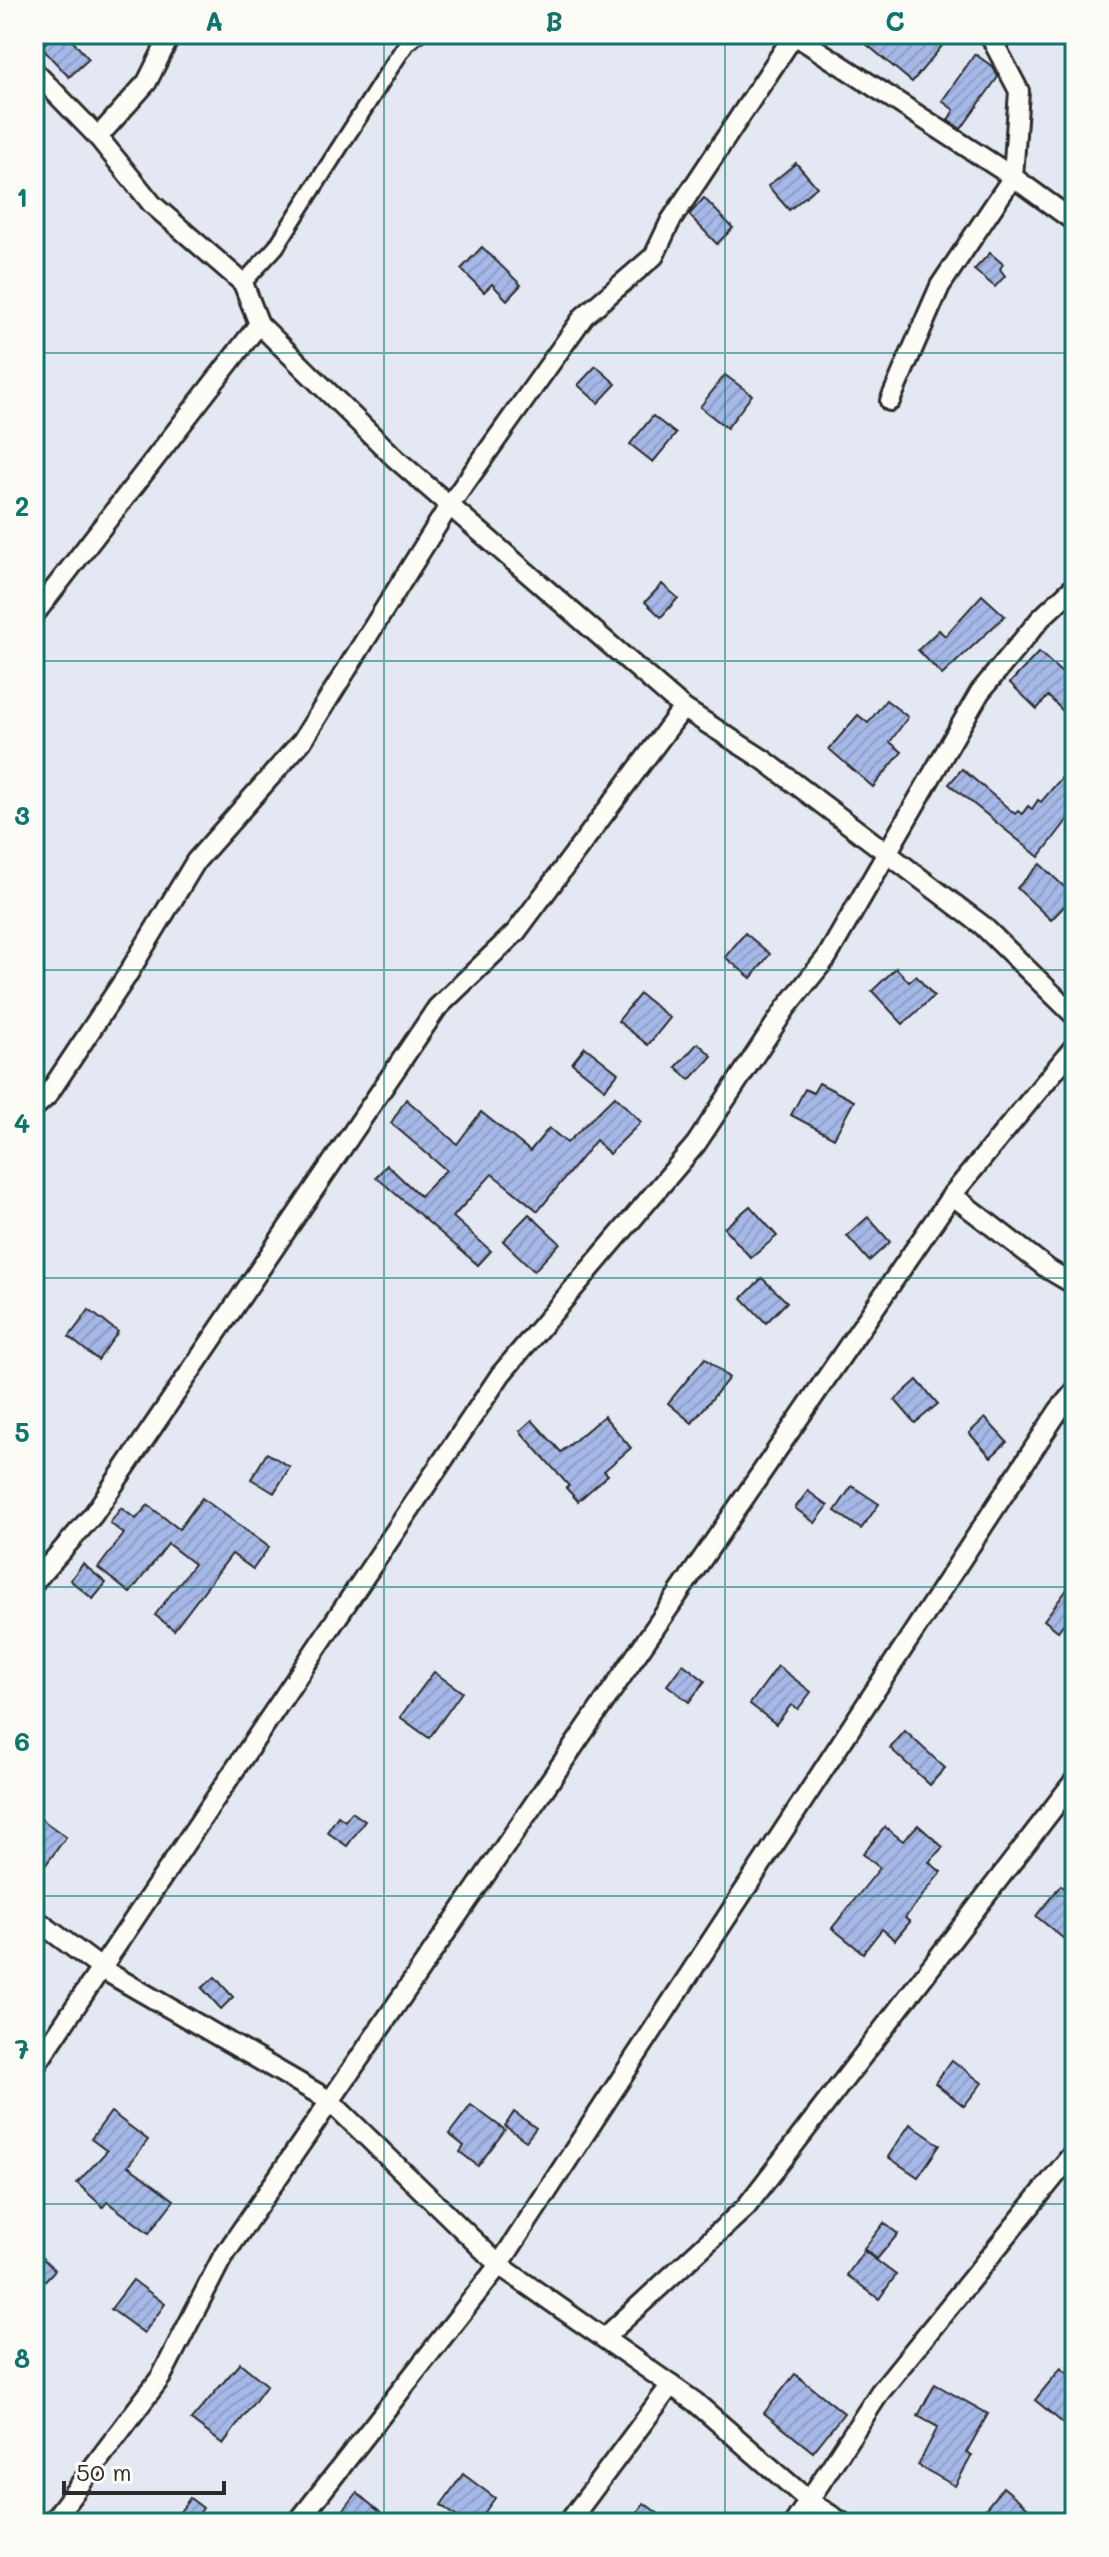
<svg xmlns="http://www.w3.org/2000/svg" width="1109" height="2557" viewBox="0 0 1109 2557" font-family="Mali,sans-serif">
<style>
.building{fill:url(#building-hatch);stroke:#2b2b2b;stroke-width:2}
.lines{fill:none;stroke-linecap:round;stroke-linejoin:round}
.pedestrian-casing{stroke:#2b2b2b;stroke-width:20}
.minor-casing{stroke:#2b2b2b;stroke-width:24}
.pedestrian{stroke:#fdfcf7;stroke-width:14}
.minor{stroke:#fdfcf7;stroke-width:18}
.grid{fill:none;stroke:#0f766e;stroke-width:2;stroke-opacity:0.55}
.neatline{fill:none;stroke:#0f766e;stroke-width:3}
.grid-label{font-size:26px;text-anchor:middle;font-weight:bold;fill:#0f766e}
</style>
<defs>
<pattern id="building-hatch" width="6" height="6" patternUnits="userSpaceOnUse" patternTransform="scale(2)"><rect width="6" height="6" fill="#a5b8e7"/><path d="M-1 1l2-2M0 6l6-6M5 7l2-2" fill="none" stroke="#8e9ec6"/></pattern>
</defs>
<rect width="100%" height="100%" fill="#e3e8f2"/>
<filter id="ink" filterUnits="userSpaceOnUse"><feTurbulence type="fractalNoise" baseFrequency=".0125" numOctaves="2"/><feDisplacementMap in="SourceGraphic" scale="16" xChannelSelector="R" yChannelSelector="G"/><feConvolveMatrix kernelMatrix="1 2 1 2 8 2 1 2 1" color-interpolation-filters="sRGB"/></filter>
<g filter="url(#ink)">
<!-- building -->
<g class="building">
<path d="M55,34h11l23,25 -20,18 -28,-30z"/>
<path d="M854,34h98l-40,48z"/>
<path d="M975,54l18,13 5,10 -37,52 -13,-9 6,-10 -12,-9z"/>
<path d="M796,163l21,24 -28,23 -21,-24z"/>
<path d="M704,198l29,30 -16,16 -28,-29z"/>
<path d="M482,247l39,38 -14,15 -15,-16 -8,8 -23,-23z"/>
<path d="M990,253l13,11 -3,5 5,7 -10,11 -21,-17z"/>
<path d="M596,366l20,18 -18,19 -20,-18z"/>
<path d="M725,375l27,20 -25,33 -27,-21z"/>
<path d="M653,416l23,18 -23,28 -23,-18z"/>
<path d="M662,584l16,14 -17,19 -16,-15z"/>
<path d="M982,595l23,21 -63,59 -24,-25 21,-20 6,6z"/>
<path d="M1039,652l36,33v38l-27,-27 -11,13 -27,-26z"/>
<path d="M886,700l22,17 -18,25 12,10 -29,35 -44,-38 29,-34 10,8z"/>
<path d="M1075,762v48l-36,47 -90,-73 13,-15 53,45 3,-3 4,3 6,-8 4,3 6,-9 3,2z"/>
<path d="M1040,864l34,32 -23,24 -34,-32z"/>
<path d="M745,933l25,21 -19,24 -26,-21z"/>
<path d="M896,968l13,14 7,-6 18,20 -31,28 -31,-33z"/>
<path d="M640,994l30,24 -22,27 -30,-24z"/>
<path d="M698,1043l14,13 -22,24 -14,-13z"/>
<path d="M585,1047l33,26 -13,16 -33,-26z"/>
<path d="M819,1083l35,18 -20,37 -43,-23 14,-26 8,4z"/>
<path d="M615,1096l26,26 -32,32 -13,-14 -58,71 -46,-37 -39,43 38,34 -13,14 -102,-88 11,-12 33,31 26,-26 -55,-47 15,-24 51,45 24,-32 49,39 19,-23 18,15z"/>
<path d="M750,1206l27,30 -26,22 -27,-30z"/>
<path d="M529,1214l31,29 -26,28 -31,-30z"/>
<path d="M868,1217l22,25 -21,19 -22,-25z"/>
<path d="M762,1278l25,24 -21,21 -24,-25z"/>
<path d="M89,1310l29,22 -20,28 -29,-23z"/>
<path d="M705,1358l24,20 -37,45 -24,-20z"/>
<path d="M917,1380l21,24 -23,19 -20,-23z"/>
<path d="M604,1416l27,32 -27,23 4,4 -30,26 -12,-13 3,-2 -49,-55 12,-11 29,32z"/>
<path d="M985,1418l22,24 -16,15 -22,-24z"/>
<path d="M267,1453l23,14 -16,26 -23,-14z"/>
<path d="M852,1486l27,18 -18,25 -26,-18z"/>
<path d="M808,1491l20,15 -13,17 -20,-15z"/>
<path d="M202,1498l67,49 -16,22 -21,-15 -58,76 -19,-15 39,-51 -26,-20 -38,49 -32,-25 26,-34 -14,-11 11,-15 15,11 12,-14 31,24z"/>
<path d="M83,1564l23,19 -13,16 -23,-19z"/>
<path d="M1075,1579v30l-17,22 -14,-11z"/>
<path d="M683,1664l22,17 -16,21 -22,-17z"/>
<path d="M778,1666l33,26 -13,17 -7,-4 -15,19 -26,-20z"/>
<path d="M434,1672l28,20 -33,46 -29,-21z"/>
<path d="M905,1731l40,37 -15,17 -40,-37z"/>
<path d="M352,1812l13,9 -18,25 -20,-14 11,-16 7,5z"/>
<path d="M34,1814l32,23 -32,44z"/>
<path d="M918,1825l25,22 -14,15 12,10 -36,46 5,4 -15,18 -13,-11 -19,24 -31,-25 48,-60 -17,-14 22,-27 18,14z"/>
<path d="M1061,1885l14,12v51l-39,-32z"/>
<path d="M215,1977l18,20 -12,12 -19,-21z"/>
<path d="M952,2060l30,23 -18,23 -29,-23z"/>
<path d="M471,2105l34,25 -27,36 -18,-14 4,-6 -15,-12z"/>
<path d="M111,2112l37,28 -20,26 46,34 -25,33 -42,-31 -4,5 -26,-24 30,-32 -16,-12z"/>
<path d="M514,2112l22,16 -10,13 -21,-15z"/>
<path d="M910,2124l30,21 -22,32 -30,-20z"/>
<path d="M884,2223l14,11 -21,25 -13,-10z"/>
<path d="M34,2250l21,20 -21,22z"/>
<path d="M864,2251l32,24 -17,24 -32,-24z"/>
<path d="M133,2280l32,24 -21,29 -33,-24z"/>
<path d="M240,2363l27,22 -44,59 -32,-24z"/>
<path d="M1061,2368l14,12v53l-40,-33z"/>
<path d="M795,2374l49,39 -31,39 -49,-39z"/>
<path d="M935,2384l53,30 -22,39 6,2 -17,31 -37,-21 20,-38 -20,-11z"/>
<path d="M463,2474l32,24 -18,25h-12l-24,-18z"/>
<path d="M1003,2487l30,25 -9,11h-50z"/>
<path d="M357,2493l36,30h-40l-12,-10z"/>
<path d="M190,2498l13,10 -10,15h-21z"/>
<path d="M644,2503l27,20h-42z"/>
</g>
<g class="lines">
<defs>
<path id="pedestrian" d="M243,283l33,-36 113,-177 18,-27 11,-9"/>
<g id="minor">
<path d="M793,34l220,143 62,45"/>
<path d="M34,71l64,66 54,67 91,79 16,41 137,135 287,249 81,52 218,165 93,91"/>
<path d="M98,137l49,-55 24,-48"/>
<path d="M890,401l50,-115 73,-109 6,-86 -30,-57"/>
<path d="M34,615l225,-291"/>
<path d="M34,1108l13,-12 79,-119 70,-116 106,-120 147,-235 135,-190 70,-60 16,-34 124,-187"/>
<path d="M952,1195l96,74 27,16"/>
<path d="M34,1582l59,-67 344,-507 79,-76 167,-224"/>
<path d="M34,1918l68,51 227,131 170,165 196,137 114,99 34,22"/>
<path d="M34,2068l467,-694 195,-230 90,-136 41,-51 153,-265 61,-74 34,-32"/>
<path d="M604,2338l142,-131 329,-427"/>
<path d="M51,2523l110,-146 60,-117 731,-1065 123,-149"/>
<path d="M297,2523l202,-258 560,-855 16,-19"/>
<path d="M568,2523l103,-138"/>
<path d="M794,2523l86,-131 195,-241"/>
</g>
</defs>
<!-- pedestrian casing -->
<use href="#pedestrian" class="pedestrian-casing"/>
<!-- minor casing -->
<use href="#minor" class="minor-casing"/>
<!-- pedestrian -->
<use href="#pedestrian" class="pedestrian"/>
<!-- minor -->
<use href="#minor" class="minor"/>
</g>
</g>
<!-- grid -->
<path class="grid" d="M384,34v2489M725,34v2489M34,353h1041M34,661h1041M34,970h1041M34,1278h1041M34,1587h1041M34,1896h1041M34,2204h1041"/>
<!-- margin -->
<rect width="1109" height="2557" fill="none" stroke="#fdfcf7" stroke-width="88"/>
<!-- scale -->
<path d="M64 2481v12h160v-12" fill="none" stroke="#2b2b2b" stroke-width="4"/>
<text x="76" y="2481" font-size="24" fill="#2b2b2b" stroke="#fdfcf7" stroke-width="6" paint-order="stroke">50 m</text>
<rect x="44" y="44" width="1021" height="2469" class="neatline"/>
<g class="grid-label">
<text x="214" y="31">A</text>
<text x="554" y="31">B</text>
<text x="895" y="31">C</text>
<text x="22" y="207">1</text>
<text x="22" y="516">2</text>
<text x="22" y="825">3</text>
<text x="22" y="1133">4</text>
<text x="22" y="1442">5</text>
<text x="22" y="1751">6</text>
<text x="22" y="2059">7</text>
<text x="22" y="2368">8</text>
</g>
</svg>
